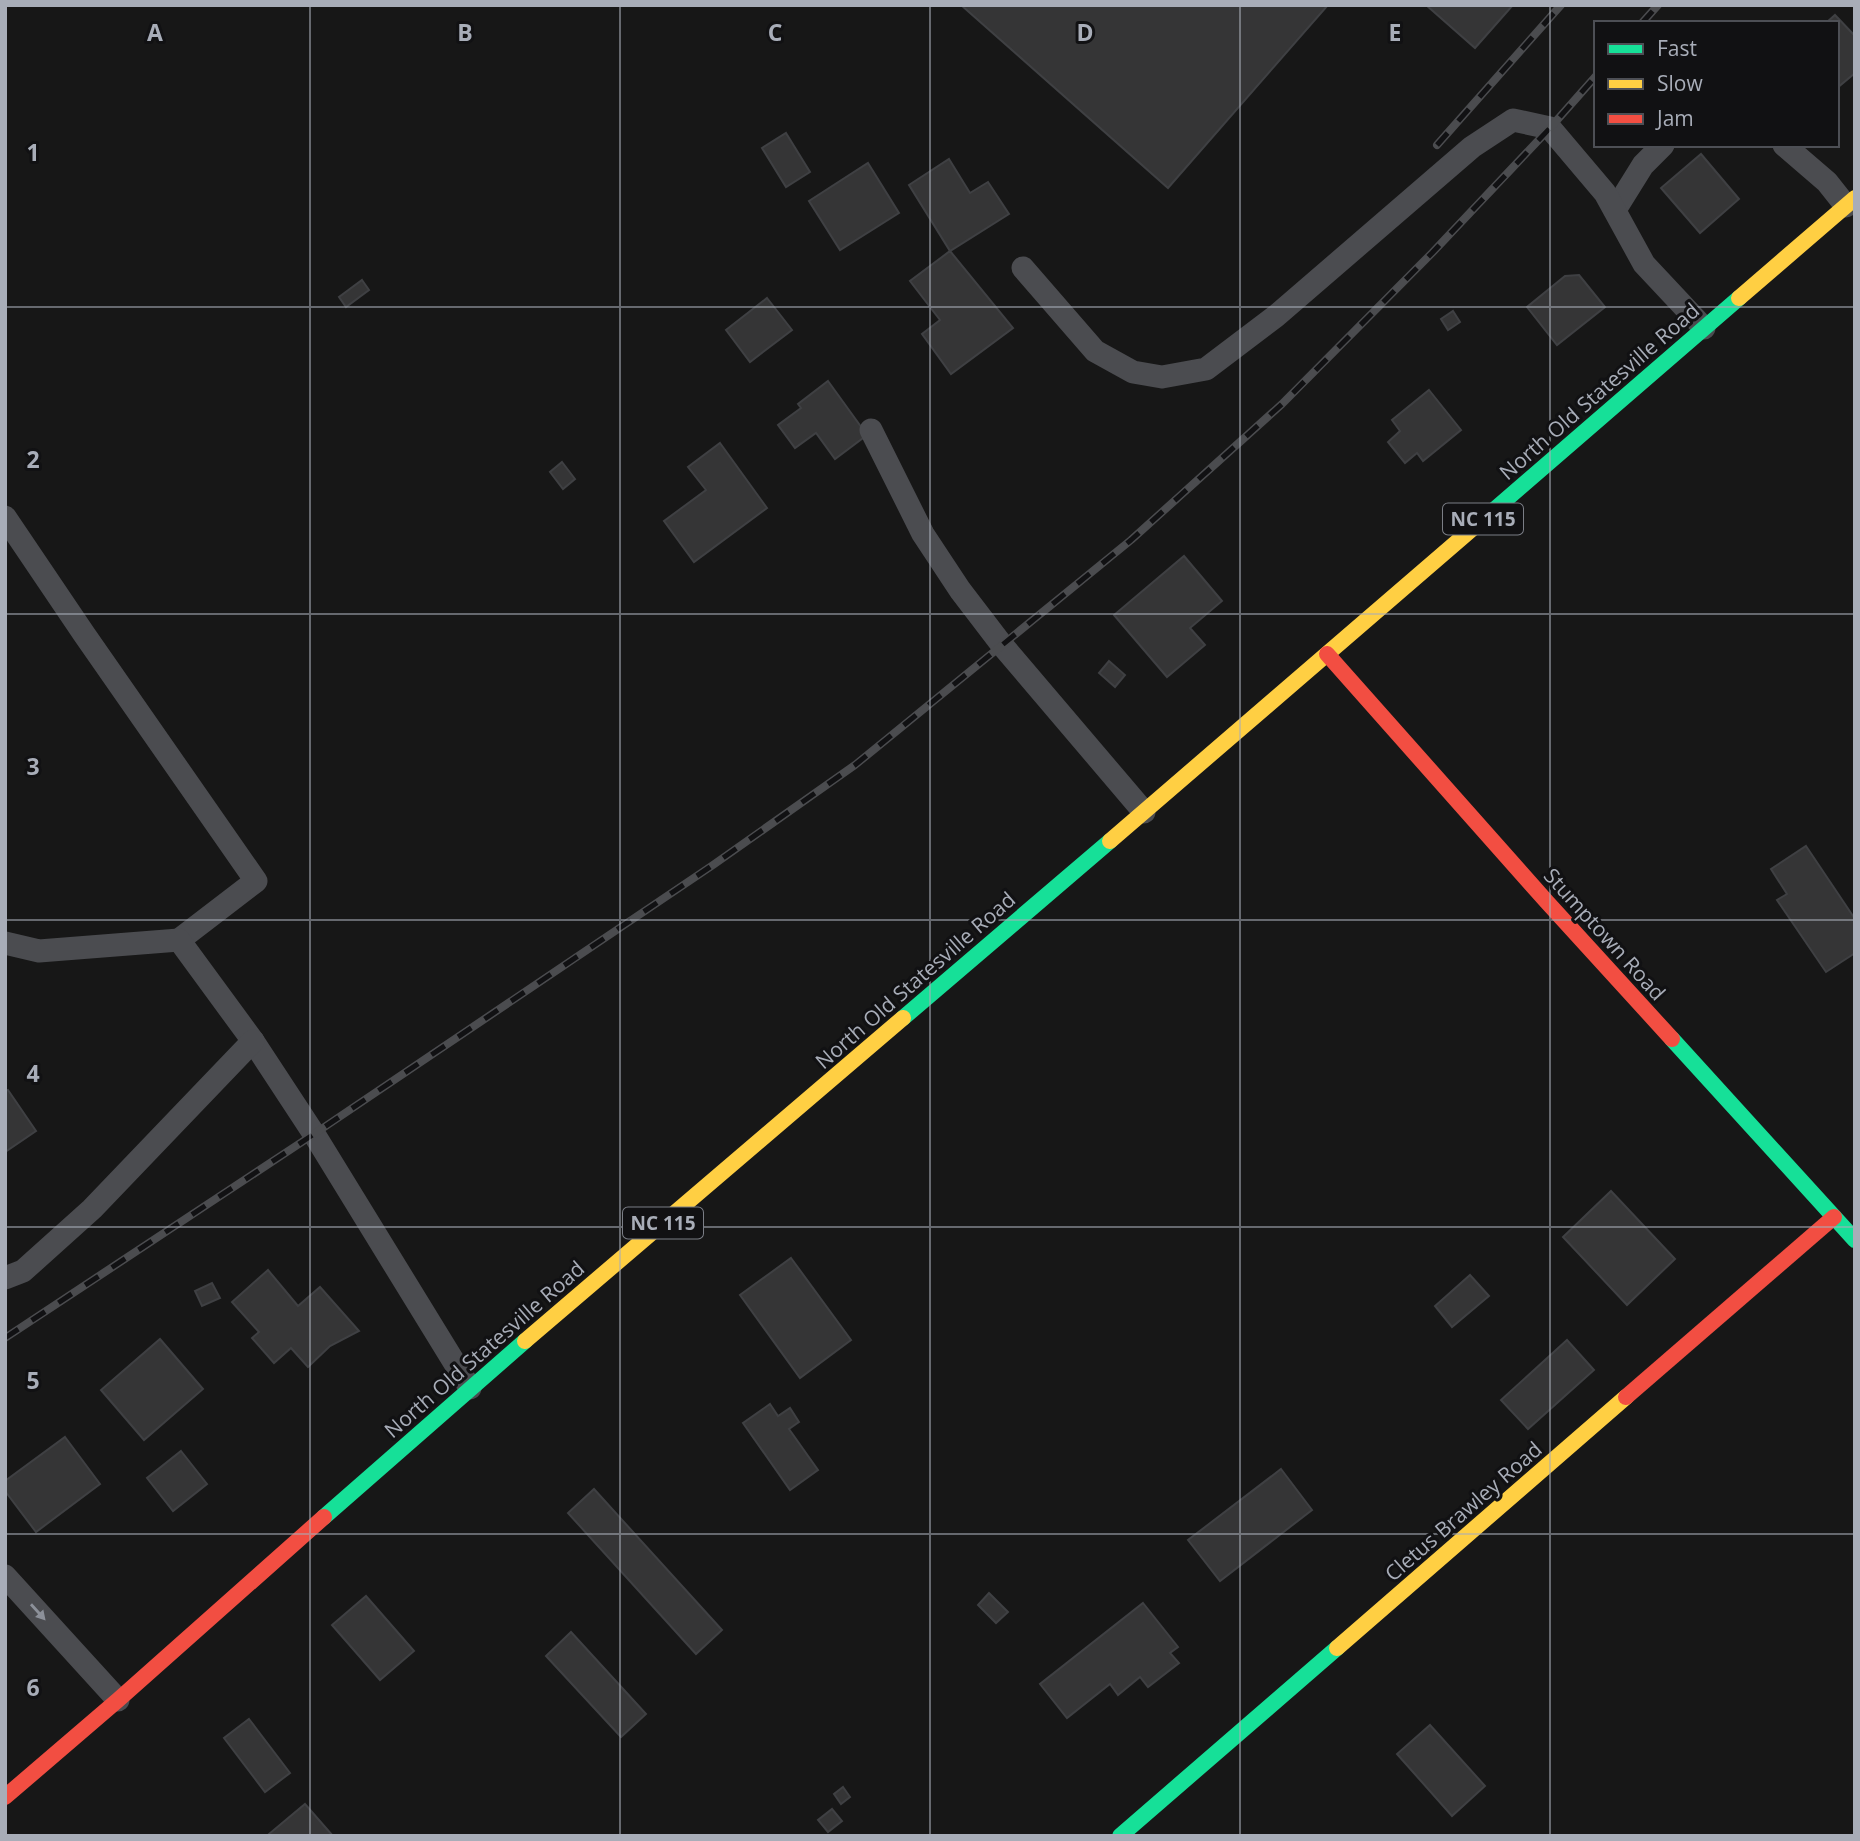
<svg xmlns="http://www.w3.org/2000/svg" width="1860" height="1841" viewBox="0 0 1860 1841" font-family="'Open Sans',sans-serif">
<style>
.building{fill:#353536;stroke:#3f4043;stroke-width:2}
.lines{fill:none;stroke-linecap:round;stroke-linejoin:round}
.lane{stroke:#4b4c50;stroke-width:23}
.fast{stroke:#16e098;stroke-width:16}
.slow{stroke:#ffcf43;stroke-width:16}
.jam{stroke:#f24e42;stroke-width:16}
.rail-casing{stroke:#4b4c4f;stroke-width:8}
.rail{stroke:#111113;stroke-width:5;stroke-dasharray:16;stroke-linecap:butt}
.oneway{fill:#8c9099}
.grid{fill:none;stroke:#a8adb8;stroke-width:2;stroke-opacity:0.55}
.labels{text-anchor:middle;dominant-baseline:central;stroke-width:6;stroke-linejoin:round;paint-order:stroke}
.shield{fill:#111113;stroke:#7b7e86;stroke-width:2}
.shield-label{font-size:19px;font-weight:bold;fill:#a8adb8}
.street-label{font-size:21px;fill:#a8adb8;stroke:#111113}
.grid-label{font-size:23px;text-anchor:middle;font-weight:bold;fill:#a8adb8;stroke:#111113;stroke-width:6;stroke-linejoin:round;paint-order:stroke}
</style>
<rect width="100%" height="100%" fill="#171717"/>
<!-- building -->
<g class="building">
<path d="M961,5h367l-160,183z"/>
<path d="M1426,5h87l-38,43z"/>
<path d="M1835,15l20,21v37l-18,15v-65h-11z"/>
<path d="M786,133l24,39 -24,15 -24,-39z"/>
<path d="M1701,154l38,45 -39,34 -39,-45z"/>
<path d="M949,159l21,34 18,-11 21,32 -59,37 -41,-66z"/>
<path d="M868,163l31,50 -59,37 -31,-49z"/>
<path d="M950,251l63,77 -62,46 -29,-40 18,-14 -30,-39z"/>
<path d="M1579,275l26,32 -48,38 -30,-38 38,-31z"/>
<path d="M362,280l7,10 -23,17 -7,-10z"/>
<path d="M767,298l25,32 -42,32 -24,-32z"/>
<path d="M1453,311l7,11 -12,8 -7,-11z"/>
<path d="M828,381l39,54 -32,24 -19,-26 -21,15 -17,-23 23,-17 -3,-4z"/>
<path d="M1429,390l32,40 -38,31 -6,-8 -12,10 -17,-21 12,-11 -8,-11z"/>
<path d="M720,443l47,65 -73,54 -30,-41 42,-31 -18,-23z"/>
<path d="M562,462l13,17 -12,10 -13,-17z"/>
<path d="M1184,556l38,45 -32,27 15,17 -38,32 -53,-62z"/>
<path d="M1109,661l16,14 -10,12 -16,-14z"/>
<path d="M1806,846l49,73v34l-29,19 -49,-72 10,-6 -16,-25z"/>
<path d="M8,1090l28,41 -31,21v-61z"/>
<path d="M1611,1191l64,68 -48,46 -64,-68z"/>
<path d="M791,1258l60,82 -51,38 -60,-83z"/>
<path d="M268,1270l30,36 22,-19 39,44 -29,15 -22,21 -17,-19 -17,15 -22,-25 7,-6 -27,-30z"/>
<path d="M1470,1275l19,21 -37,31 -17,-21z"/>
<path d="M212,1283l8,15 -18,8 -7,-15z"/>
<path d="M160,1339l43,50 -59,51 -43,-50z"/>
<path d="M1567,1340l27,30 -66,59 -27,-29z"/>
<path d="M770,1404l8,12 12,-8 9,14 -10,7 29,41 -28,20 -47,-67z"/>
<path d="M65,1437l35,47 -64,48 -31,-41v-10z"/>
<path d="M181,1451l26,33 -34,27 -26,-33z"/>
<path d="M1281,1469l31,41 -92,71 -32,-41z"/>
<path d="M594,1489l128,141 -26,24 -128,-141z"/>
<path d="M989,1593l19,19 -12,11 -18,-18z"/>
<path d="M366,1596l48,55 -34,29 -48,-55z"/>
<path d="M1143,1603l35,44 -8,6 9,10 -31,24 -8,-10 -22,18 -8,-11 -43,34 -27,-34z"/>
<path d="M571,1632l75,82 -25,23 -75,-81z"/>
<path d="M249,1719l41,54 -25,19 -41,-54z"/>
<path d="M1430,1725l55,61 -33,30 -55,-62z"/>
<path d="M843,1787l7,10 -9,7 -7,-10z"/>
<path d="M305,1804l28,32h-62l-2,-2z"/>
<path d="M832,1809l10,12 -14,11 -10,-12z"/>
</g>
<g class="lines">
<!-- lane -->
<g class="lane">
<path d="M1784,145l43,37 19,24"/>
<path d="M1615,210l28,-45 20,-20"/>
<path d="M1023,268l72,83 38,21 29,5 44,-8 70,-53 196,-169 41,-27 37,8 55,65 39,71 60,64"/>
<path d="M871,430l52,104 37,56 42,55 142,167"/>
<path d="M5,517l79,117 172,247 -77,59"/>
<path d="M5,943l34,8 140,-11 74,101 61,93 156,254"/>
<path d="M5,1278l18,-7 69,-62 161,-168"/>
<path d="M5,1576l113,124"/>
</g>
<!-- fast -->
<g class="fast">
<path d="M1487,516l252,-218"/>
<path d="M903,1018l207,-177"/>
<path d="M1672,1039l183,201"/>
<path d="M324,1517l201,-176"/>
<path d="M1120,1836l217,-188"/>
</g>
<!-- slow -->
<g class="slow">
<path d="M1739,298l116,-100"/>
<path d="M1110,841l377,-325"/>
<path d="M525,1341l378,-323"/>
<path d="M1337,1648l289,-251"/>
</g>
<!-- jam -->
<g class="jam">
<path d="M1327,654l220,248 125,137"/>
<path d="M1626,1397l208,-180"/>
<path d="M5,1797l113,-97 206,-183"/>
</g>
<defs>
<g id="rail">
<path d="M1642,23l16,-18"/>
<path d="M1437,145l124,-140"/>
<path d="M5,1338l309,-204 399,-269 142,-100 276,-225 151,-136 150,-151 118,-125 46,-52"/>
</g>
</defs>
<!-- rail casing -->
<use href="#rail" class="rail-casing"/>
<!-- rail -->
<use href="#rail" class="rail"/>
</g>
<!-- one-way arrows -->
<defs><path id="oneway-solid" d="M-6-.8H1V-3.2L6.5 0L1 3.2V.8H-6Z" transform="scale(1.75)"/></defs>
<use class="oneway" href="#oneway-solid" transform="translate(38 1612) rotate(48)"/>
<!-- grid -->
<path class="grid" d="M310,5v1831M620,5v1831M930,5v1831M1240,5v1831M1550,5v1831M5,307h1850M5,614h1850M5,920h1850M5,1227h1850M5,1534h1850"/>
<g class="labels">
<!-- shield labels -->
<g class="shield">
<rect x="1443" y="503.5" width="80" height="31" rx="5"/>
<rect x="623" y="1207.5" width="80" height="31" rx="5"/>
</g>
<g class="shield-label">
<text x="1483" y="519">NC 115</text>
<text x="663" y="1223">NC 115</text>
</g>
<!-- street labels -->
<g class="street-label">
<text transform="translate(1599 391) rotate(-41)">North Old Statesville Road</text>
<text transform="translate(1605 934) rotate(48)">Stumptown Road</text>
<text transform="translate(915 980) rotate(-41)">North Old Statesville Road</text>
<text transform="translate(484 1349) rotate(-41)">North Old Statesville Road</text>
<text transform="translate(1463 1511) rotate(-41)">Cletus Brawley Road</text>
</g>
</g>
<g class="grid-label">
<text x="155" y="41">A</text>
<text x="465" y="41">B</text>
<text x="775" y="41">C</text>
<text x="1085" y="41">D</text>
<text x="1395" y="41">E</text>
<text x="33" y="161">1</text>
<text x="33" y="468">2</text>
<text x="33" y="775">3</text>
<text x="33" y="1082">4</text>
<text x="33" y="1389">5</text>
<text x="33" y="1696">6</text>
</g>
<!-- border -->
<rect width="1860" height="1841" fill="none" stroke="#a8adb8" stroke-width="14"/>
<!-- legend -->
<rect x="1594" y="21" width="245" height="126" fill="#111113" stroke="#4d4f55" stroke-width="2"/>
<rect x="1608" y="44" width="35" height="10" fill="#16e098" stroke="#4d4f55" stroke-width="2"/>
<text x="1657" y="56" font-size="21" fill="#a8adb8">Fast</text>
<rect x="1608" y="79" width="35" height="10" fill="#ffcf43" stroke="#4d4f55" stroke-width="2"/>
<text x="1657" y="91" font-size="21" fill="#a8adb8">Slow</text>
<rect x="1608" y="114" width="35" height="10" fill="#f24e42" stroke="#4d4f55" stroke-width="2"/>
<text x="1657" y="126" font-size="21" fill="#a8adb8">Jam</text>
</svg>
